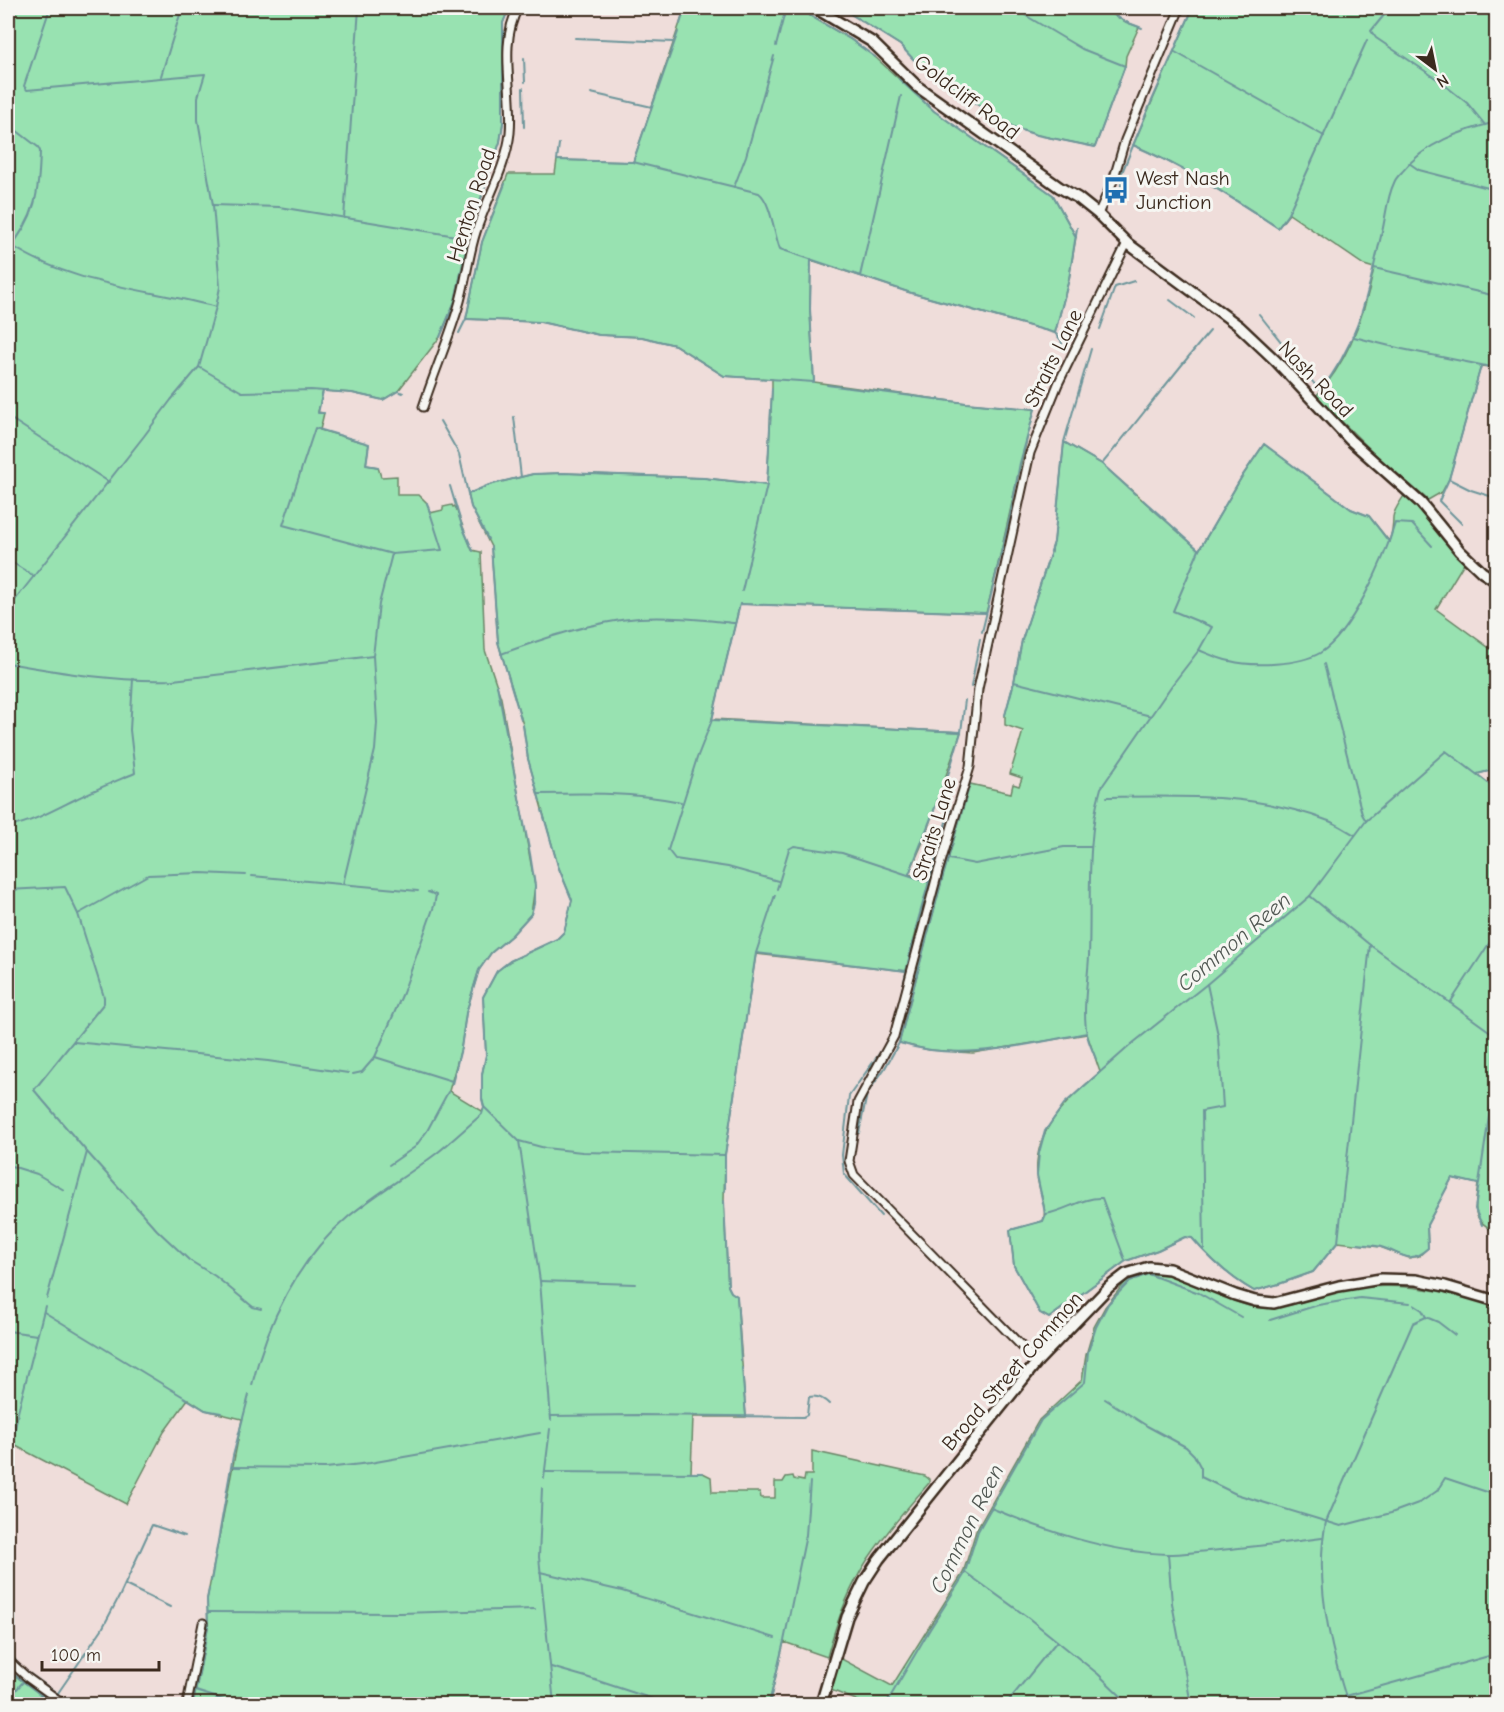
<svg xmlns="http://www.w3.org/2000/svg" width="1504" height="1712" viewBox="0 0 1504 1712" font-family="'Comic Neue',sans-serif">
<style>
.green{fill:#98e2b1;stroke:#6a8668;stroke-width:1.5}
.lines{fill:none;stroke-linecap:round;stroke-linejoin:round}
.stream{stroke:#6e969b;stroke-width:2}
.street-casing{stroke:#3b2a1e;stroke-width:11}
.secondary-casing{stroke:#3b2a1e;stroke-width:14}
.street{stroke:#f6f6f2;stroke-width:7}
.secondary{stroke:#f6f6f2;stroke-width:9}
.labels{text-anchor:middle;dominant-baseline:central;stroke-width:6;stroke-linejoin:round;paint-order:stroke}
.street-label{font-size:21px;fill:#3b2a1e;stroke:#f6f6f2}
.poi-label{font-size:21px;fill:#3b2a1e;stroke:#f6f6f2;text-anchor:start}
.water-label{font-size:22px;font-style:italic;fill:#505752;stroke:#f6f6f2}
</style>
<rect width="100%" height="100%" fill="#efddda"/>
<filter id="ink" filterUnits="userSpaceOnUse"><feTurbulence type="fractalNoise" baseFrequency=".0167" numOctaves="2"/><feDisplacementMap in="SourceGraphic" scale="12" xChannelSelector="R" yChannelSelector="G"/><feConvolveMatrix kernelMatrix="1 2 1 2 8 2 1 2 1" color-interpolation-filters="sRGB"/></filter>
<g filter="url(#ink)">
<!-- green -->
<g class="green">
<path d="M8,8h501l-6,15v100l-3,19 -30,89 -15,70 -15,36 -42,54 -15,9 -31,-7 -29,-2 -5,21 6,1 -4,17 49,14 -3,21 12,2 3,10 16,-1v19h22l8,8 3,10 13,-3v-3l9,-2 1,2 2,-1 17,44 9,2 4,98 16,48 34,188 -4,28 -19,21 -21,18 -12,17 -13,43 -5,35 -12,43 33,20 2,-4 -2,-8v-25l4,-19 -3,-58 14,-26 13,-10 47,-22 7,-7 8,-32 -14,-34 -30,-107 -5,-34 -25,-83 -7,-95 -20,-40 -3,-13 21,-9 44,-11 30,-1 141,5 63,7 5,-96v-10l-48,-3 -49,-31 -33,-8 -43,-2 -59,-13 -74,-3 16,-77 26,-68h47l2,-14 76,2 52,-154h112l53,31 25,18 59,54 119,84 23,42 -7,42 -14,54 -147,-41 -97,-32 -1,49 4,73 152,21 69,6c-19,68 -31,136 -49,204l-246,-9 -28,115 249,13 -38,110 -14,32 20,8 -23,89 -150,-17 -31,201 -1,46 4,85 3,6 6,4 9,121h-53l-2,56h12l8,4 1,15h48l1,6h14v-16h8l3,-5 7,-1 1,3 10,2 1,-6h7v-24l113,25 4,3v4c-21,24 -43,49 -61,76 -19,29 -32,64 -41,98l-43,-15 -15,62h-576l15,-77 -1,-28 35,-180 -37,-9 -17,-11 -24,33 -38,72 -114,-60 -4,22z"/>
<path d="M841,8h261l24,14 13,5 -13,29 -1,10 -30,81 -58,-12 -22,-7 -61,-38 -39,-29 -15,-16z"/>
<path d="M1193,8h303v360l-15,-2 -32,113 -7,13 -14,8 -50,-43 -62,-61c33,-35 49,-83 58,-128l-10,-3 -75,-51 -11,14c-46,-31 -94,-61 -145,-83z"/>
<path d="M1064,442l38,22 97,86 42,-72 23,-34 87,65 18,7 20,25c3,-8 4,-15 4,-24 1,-8 8,-16 12,-23l59,69 -28,46 60,44v113l-7,5 -12,3 19,15v443c-26,-13 -21,-22 -18,-48l-26,-6 -25,47 1,23 -9,8 -10,2 -29,-11 -42,-5 -25,30 -34,12 -25,7c-25,-14 -44,-32 -62,-53l-7,-1 -27,13 -32,11 -77,57 -9,-5 -26,-47 -4,-36 33,-9c5,-15 -5,-30 -6,-46 -4,-46 32,-76 63,-103l-13,-38 -114,19 -44,-3 -30,-7 44,-167 27,-92 41,9 2,-9 6,2 3,-8 -12,-4 13,-43 -18,-6v-10l9,-33 8,-42 32,-98z"/>
<path d="M1152,1273c18,1 35,6 52,14 20,9 38,20 60,21 27,1 50,-12 75,-17 53,-11 107,-2 157,16v397h-630l-35,-14 9,-32 52,28 71,-113 13,-42 63,-111 43,-40 4,-25 8,-28 11,-20 22,-27 11,-5z"/>
<path d="M8,1670l45,34h-45z"/>
</g>
<g class="lines">
<!-- stream -->
<g class="stream">
<path d="M478,8l17,1"/>
<path d="M797,8l53,31 25,18"/>
<path d="M841,8l59,37 15,16 39,29 61,38 22,7 58,12 30,-81 -43,-17 -69,-41"/>
<path d="M1102,8l24,14 16,6"/>
<path d="M1387,8l2,1 -18,22 5,7 61,41 30,24 18,22"/>
<path d="M680,24l5,-16"/>
<path d="M8,34l8,-26"/>
<path d="M575,38l99,4"/>
<path d="M776,46l10,-38"/>
<path d="M1175,52l149,84"/>
<path d="M524,58l1,24"/>
<path d="M161,76l21,-68"/>
<path d="M899,79l35,32 119,84 23,42"/>
<path d="M523,88l1,39"/>
<path d="M591,93l61,14"/>
<path d="M8,124l30,23 2,4c-1,42 -4,66 -32,99"/>
<path d="M559,144l-2,16 76,2 126,31c12,9 15,41 21,56l128,43 147,41 6,7 2,8"/>
<path d="M1133,145c51,22 99,52 145,83l10,-14 79,-174"/>
<path d="M633,162l45,-130"/>
<path d="M1409,163l10,7 77,20"/>
<path d="M734,187l12,-31 28,-100"/>
<path d="M1121,188v-13l25,-61 47,-106"/>
<path d="M213,205l66,2 171,28 18,4"/>
<path d="M344,218l15,-210"/>
<path d="M11,245c60,40 137,44 205,62"/>
<path d="M1374,268l122,28"/>
<path d="M860,276l41,-180"/>
<path d="M1170,300l24,18"/>
<path d="M1259,314l61,77c41,-52 47,-97 62,-159 4,-16 5,-35 12,-49 1,-4 5,-8 8,-11 24,-30 59,-41 94,-50"/>
<path d="M466,319l74,3 59,13 43,2 33,8 49,31 90,6 -4,-73 1,-50"/>
<path d="M1100,329l15,-42 19,-6"/>
<path d="M459,333l7,-14 16,-77 23,-58"/>
<path d="M1055,333l14,-54 8,-51"/>
<path d="M440,337l15,-36 15,-70 30,-89 3,-19v-100l6,-15"/>
<path d="M1354,337l48,12 94,19"/>
<path d="M199,367l43,25 69,-2 41,3 31,7 15,-9 5,2"/>
<path d="M827,385l139,18 69,6 -15,54 -10,53 -28,116"/>
<path d="M323,391l-5,22h6"/>
<path d="M8,417l101,65"/>
<path d="M514,417l7,60"/>
<path d="M440,421l19,33 12,53 17,32"/>
<path d="M1064,442l38,22 33,30"/>
<path d="M1102,464c37,-44 71,-90 108,-133"/>
<path d="M378,467l-12,-2 3,-21 -54,-16 -32,97 109,29 50,-4 -15,-47"/>
<path d="M1449,479l22,11 25,8"/>
<path d="M450,486l12,40 11,25"/>
<path d="M468,494l21,-9 44,-11 30,-1 141,5 63,7"/>
<path d="M1143,500l56,50"/>
<path d="M1462,524l-23,-23 10,-22 32,-113"/>
<path d="M491,547l7,95 23,77"/>
<path d="M8,560l26,16"/>
<path d="M742,591l25,-106 5,-96"/>
<path d="M8,614l4,-10 132,-168 27,-36 28,-33 17,-60 4,-20 -7,-82 -15,-85v-23l7,-23 -178,16 -3,-4 26,-78"/>
<path d="M1199,650c10,4 20,9 31,11 23,6 69,4 90,-8 31,-19 65,-95 75,-130l17,1 20,22"/>
<path d="M501,654c44,-16 90,-32 138,-36 32,-2 65,2 96,5"/>
<path d="M8,663c54,10 110,19 165,17l200,-24"/>
<path d="M1324,664l38,150 4,7"/>
<path d="M1014,682l137,34"/>
<path d="M971,687l9,-48"/>
<path d="M1005,715l9,-33 8,-42 32,-98 10,-100 27,-93"/>
<path d="M712,720l249,12"/>
<path d="M523,725l5,34 12,42"/>
<path d="M1477,774l12,-3 7,-5"/>
<path d="M538,794c49,-1 95,-2 143,8"/>
<path d="M1107,797c74,-1 149,-4 219,23 10,3 20,10 29,15"/>
<path d="M542,810l16,56 14,34 -8,32 -7,7 -47,22 -13,10 -14,26 3,58 -4,19v25l2,8 35,34 26,7 37,4 143,3"/>
<path d="M8,827c24,-5 44,-16 66,-27 20,-10 40,-18 61,-27l-5,-43 3,-51"/>
<path d="M949,859l26,5 89,-17h27"/>
<path d="M909,874l40,-102 12,-40 4,-32"/>
<path d="M252,876l166,15"/>
<path d="M778,881l-50,-14 -53,-8 -7,-9 29,-92 15,-38 28,-116 246,9"/>
<path d="M343,884l32,-134 2,-27 -4,-67 6,-52 13,-50"/>
<path d="M777,889l12,-40 5,-3 48,7 87,29"/>
<path d="M8,890l57,-3 13,27 26,83v6l-70,87 53,62 70,78 32,30 26,16 38,31 8,2"/>
<path d="M1310,896l60,49 126,91"/>
<path d="M78,914l70,-39 53,-2 45,2"/>
<path d="M915,931l35,-123"/>
<path d="M756,953l150,18"/>
<path d="M1450,1003l46,-70"/>
<path d="M74,1042l194,19 80,12"/>
<path d="M900,1043c61,20 125,1 187,-10"/>
<path d="M375,1057l77,24"/>
<path d="M1096,1059c-3,-8 -8,-17 -9,-25 -5,-23 1,-55 2,-78 2,-53 -3,-118 12,-168l71,-103 27,-35 13,-23 -39,-16 26,-61 42,-72 23,-34 87,65 18,7 20,26"/>
<path d="M353,1074l9,-2 13,-15 28,-64 31,-87 2,-11 -8,-3"/>
<path d="M452,1084l9,-36 5,-35 13,-43 12,-17 21,-18 19,-21 3,-10 1,-18 -5,-32 -33,-169"/>
<path d="M859,1133l8,-39 18,-26 14,-25 44,-167 27,-92"/>
<path d="M519,1141l21,140 11,139"/>
<path d="M8,1165l29,9 27,16"/>
<path d="M389,1165l26,-18 12,-16 21,-39"/>
<path d="M725,1191v-36l31,-202 19,-58"/>
<path d="M724,1201l4,85 3,6 6,4 4,64"/>
<path d="M1045,1213l-8,-38 2,-22 6,-22 19,-27 69,-61 74,-59 103,-88 56,-75 80,-70 50,38"/>
<path d="M1046,1214l-3,7 -33,9 4,36 26,47 9,5 77,-57 32,-11 27,-13 7,1c18,21 37,39 62,53l25,-7 34,-12 25,-30 32,-297"/>
<path d="M1046,1214c19,-3 37,-17 56,-16l23,62"/>
<path d="M881,1216l-37,-42 -2,-19 3,-25 4,-34 37,-52 10,-26 17,-78"/>
<path d="M1482,1225l-7,-16 21,-138"/>
<path d="M1357,1244c8,1 16,1 24,3 21,6 27,19 47,1l-1,-23 25,-47 26,6"/>
<path d="M1204,1251l-2,-140 21,-4 -5,-72 -11,-51"/>
<path d="M540,1281l95,3"/>
<path d="M47,1298l40,-146"/>
<path d="M1414,1305l8,5 4,7"/>
<path d="M44,1312l161,98 16,3"/>
<path d="M1270,1320l48,-15 42,-7 50,5"/>
<path d="M8,1331l29,4"/>
<path d="M742,1368l4,48"/>
<path d="M252,1385c15,-62 46,-126 96,-168 28,-23 60,-42 89,-64 15,-12 30,-26 45,-39l2,-7"/>
<path d="M1105,1399l42,27 39,21 8,8 7,13v9l35,17 105,32 50,-13 30,-11 16,-11 8,-13 51,17"/>
<path d="M551,1416l88,-1 164,2 4,-2 2,-18c8,-2 14,1 20,7"/>
<path d="M8,1466l10,-54 27,-106"/>
<path d="M232,1467l94,1 44,-5 170,-30"/>
<path d="M545,1472l158,1"/>
<path d="M544,1478l6,-49"/>
<path d="M542,1488l-3,69 15,147"/>
<path d="M991,1508c55,23 116,44 176,46 14,0 28,-2 41,-3 38,-3 76,-8 114,-13"/>
<path d="M1168,1554l4,49 19,101"/>
<path d="M540,1572l82,19 153,47"/>
<path d="M965,1572l61,44 72,58 31,30"/>
<path d="M211,1581l22,-125 16,-61"/>
<path d="M125,1585l45,22"/>
<path d="M208,1612l193,1 134,-4"/>
<path d="M8,1652l14,16 50,36"/>
<path d="M551,1667l35,10 82,27"/>
<path d="M8,1670l45,34"/>
<path d="M196,1691l40,13"/>
<path d="M58,1693l44,-64 18,-34 32,-70 33,11"/>
<path d="M1346,1696l150,-42"/>
<path d="M8,1699l15,-17"/>
<path d="M193,1704l15,-77 -1,-28 2,-10"/>
<path d="M769,1704l15,-63 22,-106 4,-53"/>
<path d="M886,1704l44,-75 34,-54 14,-44 63,-111 44,-38 3,-30 8,-25 12,-23 22,-23 18,-7 51,19 42,24"/>
<path d="M1006,1704l51,-63"/>
<path d="M1348,1704c-17,-53 -34,-126 -22,-182l87,-199 13,-6 12,5 17,13"/>
</g>
<defs>
<g id="street">
<path d="M1098,214l15,-33 12,-41 55,-132"/>
<path d="M423,407c11,-34 25,-66 35,-99 8,-25 10,-51 18,-76 10,-32 30,-64 34,-99 4,-41 -12,-88 8,-125"/>
<path d="M1037,1362l-183,-187 -5,-14 9,-59 36,-66 44,-164 32,-105 8,-78 52,-236 28,-69 69,-141"/>
<path d="M8,1660l20,18 36,26"/>
<path d="M187,1704l16,-81"/>
</g>
<g id="secondary">
<path d="M815,8l57,34 46,45 141,100 19,11 20,16 29,29 112,83 37,35 74,79 71,63 39,48 22,21 14,9"/>
<path d="M821,1704l26,-87 17,-35 15,-23 158,-197 72,-75 17,-13 23,-7 20,2 66,26 20,6 19,2 65,-17 42,-7 35,1 29,6 51,15"/>
</g>
</defs>
<!-- street casing -->
<use href="#street" class="street-casing"/>
<!-- secondary casing -->
<use href="#secondary" class="secondary-casing"/>
<!-- street -->
<use href="#street" class="street"/>
<!-- secondary -->
<use href="#secondary" class="secondary"/>
</g>
</g>
<!-- icons -->
<defs>
<symbol id="bus-bare" viewBox="-9 -9 18 18"><path d="M-5-6H5V4H4V6H2V4H-2V6H-4V4H-5ZM-3.5-4V0h7V-4ZM-3.5 1.2v1.5H-2V1.2ZM2 1.2v1.5H3.5V1.2Z" fill="#1f6fb2" stroke="#f6f6f2" stroke-width="2.5" paint-order="stroke"/></symbol>
</defs>
<g fill-rule="evenodd">
<use href="#bus-bare" x="1097" y="171" width="38" height="38"/>
</g>
<g class="labels">
<!-- street labels -->
<g class="street-label">
<text transform="translate(967 97) rotate(37)">Goldcliff Road</text>
<text transform="translate(471 205) rotate(-72)">Henton Road</text>
<text transform="translate(1053 358) rotate(-64)">Straits Lane</text>
<text transform="translate(1316 379) rotate(46)">Nash Road</text>
<text transform="translate(934 829) rotate(-73)">Straits Lane</text>
<text transform="translate(1012 1371) rotate(-49)">Broad Street Common</text>
</g>
<!-- poi labels -->
<g class="poi-label">
<text x="1136" y="178">West Nash<tspan x="1136" dy="24">Junction</tspan></text>
</g>
<!-- water labels -->
<g class="water-label">
<text transform="translate(1234 942) rotate(-40)">Common Reen</text>
<text transform="translate(967 1529) rotate(-64)">Common Reen</text>
</g>
</g>
<!-- margin -->
<rect width="1504" height="1712" fill="none" stroke="#f6f6f2" stroke-width="30"/>
<rect x="15" y="15" width="1474" height="1682" fill="none" stroke="#3b2a1e" stroke-width="2" filter="url(#ink)"/>
<!-- north arrow -->
<g transform="translate(1435 69) rotate(148)" stroke="#f6f6f2" stroke-width="4.5" paint-order="stroke">
<path d="M0-4.5L10 22L0 15L-10 22Z" fill="#3b2a1e"/>
<text y="-9" font-size="16" font-weight="bold" text-anchor="middle" fill="#3b2a1e">N</text>
</g>
<!-- scale -->
<path d="M42 1661v9h117v-9" fill="none" stroke="#3b2a1e" stroke-width="3"/>
<text x="51" y="1661" font-size="18" fill="#3b2a1e" stroke="#f6f6f2" stroke-width="4.5" paint-order="stroke">100 m</text>
</svg>
